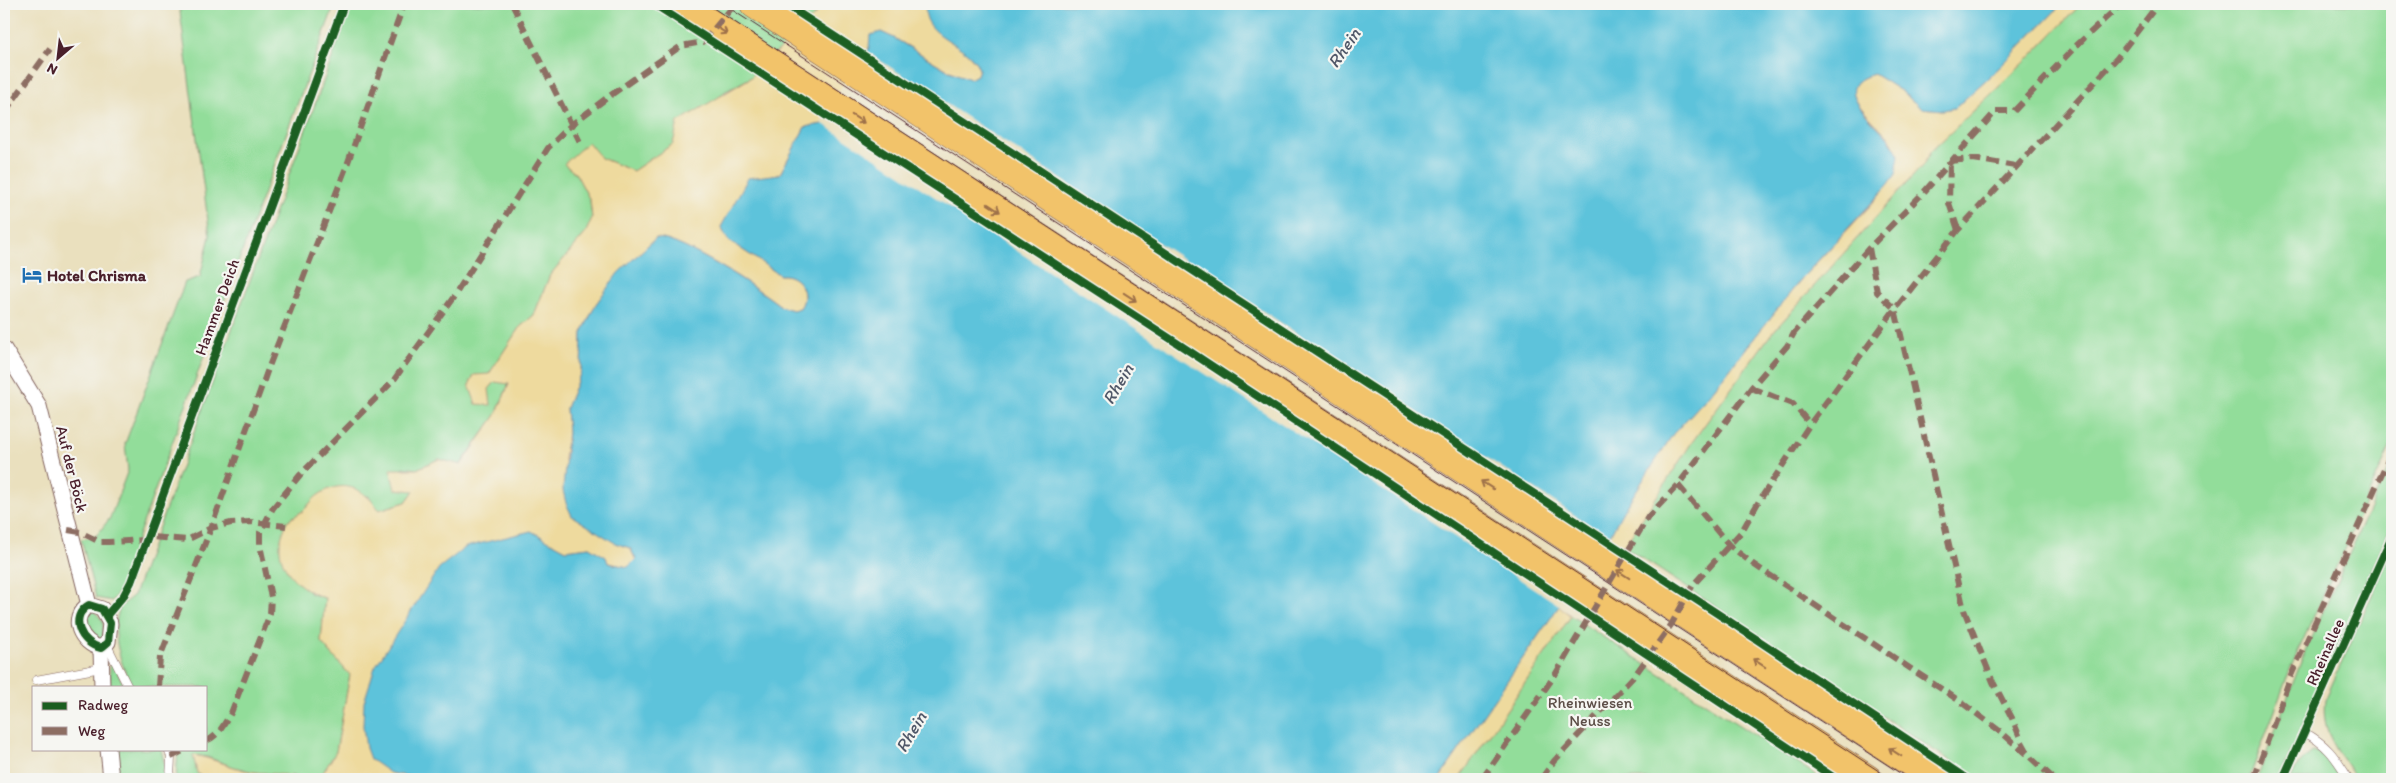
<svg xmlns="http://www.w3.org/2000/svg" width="2396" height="783" viewBox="0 0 2396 783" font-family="Itim,sans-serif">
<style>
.green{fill:#92dd9a;stroke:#6e7e62}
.sand{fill:#eeda9e;stroke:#9c7c64}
.water{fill:#5dc3db;stroke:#547183}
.pier{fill:#eae0be}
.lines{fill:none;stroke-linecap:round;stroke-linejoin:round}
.lane-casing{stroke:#82635e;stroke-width:9}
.street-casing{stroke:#82635e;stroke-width:17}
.highway-casing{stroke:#82635e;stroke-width:29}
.lane{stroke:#fff;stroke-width:8}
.street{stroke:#fff;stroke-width:15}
.highway{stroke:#f2c36a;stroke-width:28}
.tram{stroke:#4a1f2b;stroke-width:1}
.quiet{stroke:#8d6e63;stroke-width:6;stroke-dasharray:12 6;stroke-linecap:butt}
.cycleway-casing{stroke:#f6f6f2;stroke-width:11}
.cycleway{stroke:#1b5e20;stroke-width:8}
.oneway{stroke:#9e714a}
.labels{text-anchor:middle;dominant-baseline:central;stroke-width:4.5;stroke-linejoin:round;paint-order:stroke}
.poi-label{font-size:16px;font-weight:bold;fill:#4a1f2b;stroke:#f6f6f2;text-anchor:start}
.street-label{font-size:16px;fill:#4a1f2b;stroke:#f6f6f2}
.park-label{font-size:16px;fill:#5c4e47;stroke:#f6f6f2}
.water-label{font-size:18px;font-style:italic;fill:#515869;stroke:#f6f6f2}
</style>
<rect width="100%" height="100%" fill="#f6f6f2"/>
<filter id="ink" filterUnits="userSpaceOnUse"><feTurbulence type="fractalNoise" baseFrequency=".02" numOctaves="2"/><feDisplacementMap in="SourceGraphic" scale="10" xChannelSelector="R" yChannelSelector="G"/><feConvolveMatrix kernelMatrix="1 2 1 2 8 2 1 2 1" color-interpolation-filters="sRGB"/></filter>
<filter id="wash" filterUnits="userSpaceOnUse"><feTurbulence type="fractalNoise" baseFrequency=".0096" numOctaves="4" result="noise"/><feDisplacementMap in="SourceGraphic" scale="20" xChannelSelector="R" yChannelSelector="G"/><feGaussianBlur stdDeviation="1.12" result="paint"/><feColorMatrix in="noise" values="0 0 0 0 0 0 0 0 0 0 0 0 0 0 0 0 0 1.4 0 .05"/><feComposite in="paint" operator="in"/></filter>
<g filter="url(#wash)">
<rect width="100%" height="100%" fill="#eae0be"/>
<!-- green -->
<g class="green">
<path d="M179,4h156l-82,218 -114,312 -19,56 -8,11 -16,-3 -15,-59 15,-3 14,-18 18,-48 -3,-26 60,-162 15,-5 10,-41z"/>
<path d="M352,4h472l-10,12 -64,62 -26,14 -51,52 -40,27 -32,-13 -37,6 12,10 14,26 2,19 -7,15 -35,41 -16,40 -15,13 -30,46v15l6,-7 14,1 -13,32 -36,50 -21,-6 -22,10 -15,-2 12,24 -8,11 -27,8 -10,-14h-52l-14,15 -16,10 22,72 16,5 -4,44 29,33 -14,77 -17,27 -65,-7 -20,-5 -27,-10 -13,-2 3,18 7,6h-28l2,-30h28v-62h-75c-9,-23 -20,-49 -13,-74 2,-8 10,-13 16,-18z"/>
<path d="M2081,4h311v439l-101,224 -42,112h-271l-347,-228 -11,2 72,-111 79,-108 151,-168 9,-15 95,-90z"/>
<path d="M2392,460v64l-113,255h-22l48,-128z"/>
<path d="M2392,550v229h-36c-16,-26 -36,-46 -31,-79z"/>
<path d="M94,611l9,10v18l-8,2 -11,-16 1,-11z"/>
<path d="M1571,616l251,163h-363z"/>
<path d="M110,665h4l11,22h-15z"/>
<path d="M115,749h46l7,30h-51z"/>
<path d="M2312,752l14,3 15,24h-50l7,-14z"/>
</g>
<!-- sand -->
<g class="sand">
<path d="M824,4h102l-1,3 52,57 2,5 -2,6 -7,4c-32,-10 -58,-34 -89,-47l-12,16 -46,76 -18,3 -25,47 -15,3 -35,36 -9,14 7,13 52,35c18,-2 31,18 20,33l-7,2 -11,-3c-22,-18 -100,-68 -126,-69l-38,36 -22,30 -14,29 -1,39 -15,36 2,24 -4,27 51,84 15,5 6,12 -8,7 -20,-4 -3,-6 -16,-10 -23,3 -36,-19 -164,217c10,23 36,25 59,31h-106l17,-27 14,-77 -29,-33 4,-44c-23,-7 -47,-28 -45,-54 1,-8 5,-16 7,-23 6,-4 12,-7 17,-11 4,-4 8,-10 13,-14 25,-18 46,-9 62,14l27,-8 8,-11 -19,-2 -5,-20h27l22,-10 22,6 35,-50 13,-31 -14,-2 -6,7 2,16 -15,-1 -7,-19 5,-10 15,-1 30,-46 15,-13 16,-40 35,-41 7,-16 -2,-18 -14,-26 -12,-10 24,-22 13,16 32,13 40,-27 5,-22 72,-44 64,-62z"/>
<path d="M2062,4h19l-55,57 -95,90 -9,15 -151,168 -79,108 -72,111 -16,-7 19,-35 50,-77 36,-39 93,-117 68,-72 26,-32c-1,-9 0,-20 -2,-28 -6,-19 -74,-58 -20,-72l27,17 20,17 22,2 12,-2 47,-43z"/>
<path d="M1559,606l12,10 -112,163h-20z"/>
<path d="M193,755c21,3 40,14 61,17 17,2 33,2 50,7h-100l-7,-6z"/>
</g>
<!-- water -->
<path class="water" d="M926,4h1136l-60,61 -47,43 -12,2 -22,-2 -20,-17 -27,-17c-47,12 0,47 14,64 4,5 8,11 11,17l-3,19 -8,11 -86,93 -93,117 -36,39 -50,77 -19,35 -45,60 -120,173h-1014l-35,-6 -20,-14 -4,-11 -3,-22 1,-24 11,-35 64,-99 27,-21 65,-16 35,19 23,-3 17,10 2,6 20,4 8,-8 -6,-11 -15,-5 -43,-27 -6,-13 -3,-13 5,-58 -2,-24 15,-36 1,-39 14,-29 22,-31 38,-35c26,1 103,51 126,69l11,3 7,-2c11,-15 -2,-35 -20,-33l-52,-35 -7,-13 27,-49 32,-4 25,-47 18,-3 46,-76 1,-13 11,-3 13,6 55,33 21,8 7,-4 2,-6c-9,-27 -60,-31 -53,-65z"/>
<!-- pier -->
<path class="pier" d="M864,50l747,489 -5,9 -44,59 -742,-485z"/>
</g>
<g filter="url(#ink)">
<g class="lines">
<defs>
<g id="lane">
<path d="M107,615l17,-20 7,-13 213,-578"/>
<path d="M107,645l21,42"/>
<path d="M36,680l65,-12"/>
<path d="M2304,732c24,13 31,25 45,47"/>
<path d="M168,749l3,8 -1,22"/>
<path d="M2283,779l109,-243"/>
</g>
<g id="street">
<path d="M4,349l35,57 50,199"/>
<path d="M89,605l13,4 8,14 -2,19 -7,6c-20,-4 -33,-31 -12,-43z"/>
<path d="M101,648l1,39"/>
<path d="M108,749l3,30"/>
</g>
<g id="highway">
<path d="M681,4l1187,775"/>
<path d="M754,4l1182,775"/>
</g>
</defs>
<!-- lane casing -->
<use href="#lane" class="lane-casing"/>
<!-- street casing -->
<use href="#street" class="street-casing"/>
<!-- highway casing -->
<use href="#highway" class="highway-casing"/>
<!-- lane -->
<use href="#lane" class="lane"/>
<!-- street -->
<use href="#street" class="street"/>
<!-- highway -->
<use href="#highway" class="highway"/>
<!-- tram -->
<g class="tram">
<path d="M707,4l1184,775"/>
<path d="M723,4l1186,775"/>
</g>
<!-- quiet -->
<g class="quiet">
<path d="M512,4l68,138"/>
<path d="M4,113l46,-64"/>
<path d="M1958,230l-9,-27 1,-42 23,-2 42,7"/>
<path d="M1869,248l8,44 18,17 69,301 29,72 19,36 9,22 10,18 23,21"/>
<path d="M1751,388l42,16 17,20"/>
<path d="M1678,485l51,60 24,19 208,138 40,30 25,22"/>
<path d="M68,530l12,2 20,10h8l38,-2 7,-3 34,3 24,-12 20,-5 19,-1 36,4"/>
<path d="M158,687l2,-30 51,-129 57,-159 79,-204 57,-161"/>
<path d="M206,741c13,-5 18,-17 25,-28l39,-99 1,-17 -11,-52v-13l13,-24 27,-33 93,-94 62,-86 93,-147 23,-23 37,-28 73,-51 22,-4 32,-38"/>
<path d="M171,757l16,-8"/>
<path d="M1482,779l73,-104 93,-158 30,-32 73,-97 36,-42 7,-13 75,-85 54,-55 73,-82h18l63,-66 44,-41"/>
<path d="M1541,779l13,-18 81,-86 36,-50 22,-40 49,-54 17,-30 51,-77 85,-115 63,-79 159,-172 41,-54"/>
<path d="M2254,779l36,-101 102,-227"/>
</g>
<defs>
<g id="cycleway">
<path d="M654,4l523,339 659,436"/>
<path d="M785,4l959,627 223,148"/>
<path d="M89,605l13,4 8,14 -2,19 -7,6c-20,-4 -33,-31 -12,-43z"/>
<path d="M107,615l17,-20 7,-13 213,-578"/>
<path d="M2283,779l109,-243"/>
</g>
</defs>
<!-- cycleway casing -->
<use href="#cycleway" class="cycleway-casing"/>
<!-- cycleway -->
<use href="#cycleway" class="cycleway"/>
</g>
<!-- one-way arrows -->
<defs><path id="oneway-shaft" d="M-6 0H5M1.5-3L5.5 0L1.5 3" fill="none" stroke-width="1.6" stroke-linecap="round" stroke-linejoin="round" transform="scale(1.25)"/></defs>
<g class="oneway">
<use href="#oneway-shaft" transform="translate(721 30) rotate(33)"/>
<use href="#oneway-shaft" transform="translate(858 119) rotate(33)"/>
<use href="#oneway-shaft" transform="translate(994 208) rotate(33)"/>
<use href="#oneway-shaft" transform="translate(1130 297) rotate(33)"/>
<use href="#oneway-shaft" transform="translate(1487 485) rotate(-147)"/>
<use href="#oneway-shaft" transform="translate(1623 574) rotate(-147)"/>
<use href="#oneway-shaft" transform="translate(1759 663) rotate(-147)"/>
<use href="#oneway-shaft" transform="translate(1895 752) rotate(-147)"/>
</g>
</g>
<!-- icons -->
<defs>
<symbol id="hotel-bare" viewBox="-9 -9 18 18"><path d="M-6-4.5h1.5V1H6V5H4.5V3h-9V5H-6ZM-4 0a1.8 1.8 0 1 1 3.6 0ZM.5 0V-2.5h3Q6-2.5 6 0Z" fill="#1f6fb2" stroke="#f6f6f2" stroke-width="2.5" paint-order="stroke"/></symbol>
</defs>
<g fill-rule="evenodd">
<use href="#hotel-bare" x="18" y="261" width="28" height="28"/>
</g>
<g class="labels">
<!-- poi labels -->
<g class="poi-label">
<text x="47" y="275">Hotel Chrisma</text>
</g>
<!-- street labels -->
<g class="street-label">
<text transform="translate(217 307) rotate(-70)">Hammer Deich</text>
<text transform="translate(72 469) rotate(76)">Auf der Böck</text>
<text transform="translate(2325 652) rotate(-66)">Rheinallee</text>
</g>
<!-- park labels -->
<g class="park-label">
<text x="1590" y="702">Rheinwiesen<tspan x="1590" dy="18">Neuss</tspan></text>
</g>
<!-- water labels -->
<g class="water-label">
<text transform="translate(1344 48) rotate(-55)">Rhein</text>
<text transform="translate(1118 384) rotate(-59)">Rhein</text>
<text transform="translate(911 732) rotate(-59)">Rhein</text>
</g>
</g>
<!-- margin -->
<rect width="2396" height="783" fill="none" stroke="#f6f6f2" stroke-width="20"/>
<!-- legend -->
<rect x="32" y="686" width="175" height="65" fill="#f6f6f2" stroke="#b1a0a2"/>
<rect x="42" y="702" width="25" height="8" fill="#1b5e20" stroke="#b1a0a2"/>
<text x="78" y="710" font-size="15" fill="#4a1f2b">Radweg</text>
<rect x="42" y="727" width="25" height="8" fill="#8d6e63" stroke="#b1a0a2"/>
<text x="78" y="736" font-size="15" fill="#4a1f2b">Weg</text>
<!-- north arrow -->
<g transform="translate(58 58) rotate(208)" stroke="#f6f6f2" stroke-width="4" paint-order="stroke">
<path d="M0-4L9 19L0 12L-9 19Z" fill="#4a1f2b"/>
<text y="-8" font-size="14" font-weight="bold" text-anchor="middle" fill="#4a1f2b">N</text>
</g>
</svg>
